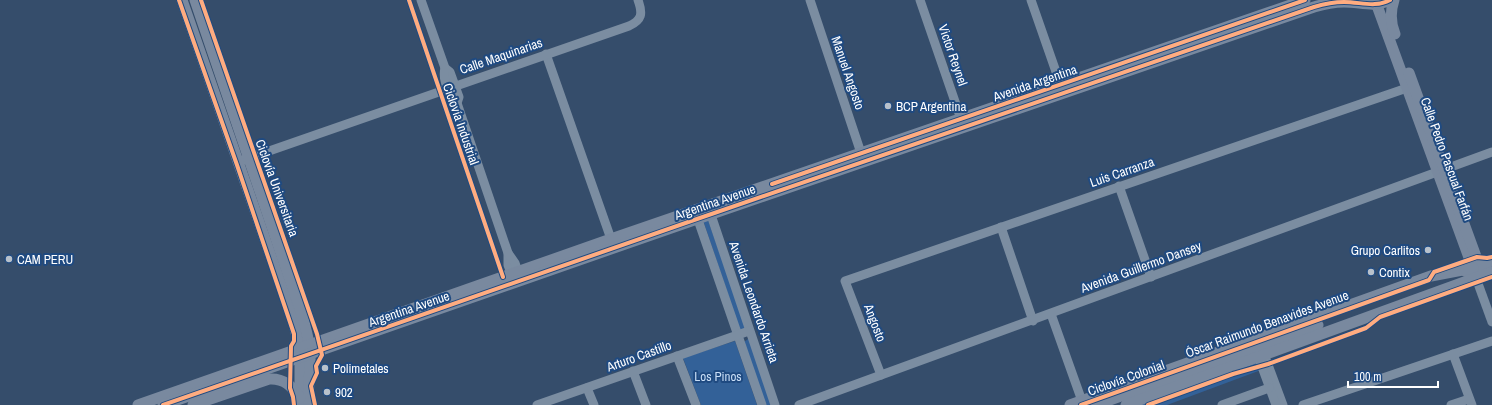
<svg xmlns="http://www.w3.org/2000/svg" width="1492" height="405" viewBox="0 0 1492 405" font-family="'Archivo Narrow',sans-serif">
<style>
.green{fill:#336198}
.lines{fill:none;stroke-linecap:round;stroke-linejoin:round}
.minor{stroke:#7b8da1;stroke-width:9}
.major{stroke:#79899f;stroke-width:11}
.cycleway-casing{stroke:#1f4a81;stroke-width:6}
.cycleway{stroke:#ffac80;stroke-width:4}
.poi-dot{fill:#b8c1cb;stroke:#1f4a81;stroke-width:1.5}
.labels{text-anchor:middle;dominant-baseline:central;stroke-width:4;stroke-linejoin:round;paint-order:stroke}
.street-label{font-size:13px;fill:#fff;stroke:#1f4a81}
.poi-label{font-size:13px;fill:#fff;stroke:#1f4a81;text-anchor:start}
.park-label{font-size:13px;fill:#c9def6;stroke:#1f4a81}
</style>
<rect width="100%" height="100%" fill="#354d6b"/>
<!-- green -->
<g class="green">
<path d="M703,220h5l38,108 -6,2z"/>
<path d="M748,339h2l24,66h-8l-22,-63z"/>
<path d="M735,341l22,64h-56l-18,-47z"/>
<path d="M1256,361l5,9 -94,35h-27z"/>
</g>
<g class="lines">
<!-- minor -->
<g class="minor">
<path d="M421,0l24,68 5,4 9,25 -2,6 51,150v12l6,15"/>
<path d="M810,0l51,153"/>
<path d="M920,0l41,119"/>
<path d="M1031,0l31,89"/>
<path d="M546,54l65,185"/>
<path d="M445,68c-3,10 3,22 7,32l5,3"/>
<path d="M243,160l386,-134c13,-6 14,-12 9,-26"/>
<path d="M1119,186l32,91"/>
<path d="M709,209l66,196"/>
<path d="M696,214l66,191"/>
<path d="M1001,227l32,94"/>
<path d="M508,253l7,10 5,15"/>
<path d="M1476,278l16,44"/>
<path d="M1051,314l31,87"/>
<path d="M1260,349l4,5 19,51"/>
<path d="M1453,354l19,51"/>
<path d="M677,356l19,49"/>
<path d="M1258,356l18,49"/>
<path d="M633,371l13,34"/>
<path d="M881,375l-36,-94 562,-193"/>
<path d="M587,388l7,17"/>
<path d="M537,405l212,-74"/>
<path d="M799,405l693,-253"/>
<path d="M1222,405l47,-17"/>
<path d="M1303,405l189,-64"/>
<path d="M1451,405l18,-6"/>
</g>
<!-- major -->
<g class="major">
<path d="M182,0l111,320 7,29v56"/>
<path d="M195,0l108,318c3,12 7,24 7,37 1,17 -3,33 -1,50"/>
<path d="M1375,0l100,274"/>
<path d="M1394,0c-4,12 -4,22 1,34"/>
<path d="M1409,73l73,200"/>
<path d="M1465,271l27,-10"/>
<path d="M138,405l473,-166 694,-239"/>
<path d="M163,405l534,-186 617,-212c10,-3 20,-5 30,-5 17,0 31,6 46,-2"/>
<path d="M193,405l76,-26c15,-1 23,7 31,19"/>
<path d="M1070,405l361,-129 42,-8"/>
<path d="M1096,405l222,-80"/>
<path d="M1126,405l366,-133"/>
</g>
<defs>
<g id="cycleway">
<path d="M179,0l58,165 57,169v7l-3,5 -1,42 3,9 1,8"/>
<path d="M201,0l116,334 5,21 -6,11 1,7 -6,13 4,19"/>
<path d="M409,0l94,277"/>
<path d="M772,184l533,-184"/>
<path d="M163,405l534,-186 617,-212c10,-3 20,-5 30,-5 17,0 31,6 46,-2"/>
<path d="M1081,405l348,-125 5,-8 43,-15 10,1 5,-1"/>
<path d="M1148,405l85,-31 35,-10 98,-36 14,-11 112,-40"/>
</g>
</defs>
<!-- cycleway casing -->
<use href="#cycleway" class="cycleway-casing"/>
<!-- cycleway -->
<use href="#cycleway" class="cycleway"/>
</g>
<!-- markers -->
<g class="poi-dot">
<circle cx="888" cy="106" r="4"/>
<circle cx="1428" cy="250" r="4"/>
<circle cx="9" cy="259" r="4"/>
<circle cx="1371" cy="272" r="4"/>
<circle cx="325" cy="368" r="4"/>
<circle cx="327" cy="392" r="4"/>
</g>
<g class="labels">
<!-- street labels -->
<g class="street-label">
<text transform="translate(953 55) rotate(71)">Victor Reynel</text>
<text transform="translate(501 56) rotate(-19)">Calle Maquinarias</text>
<text transform="translate(848 73) rotate(71)">Manuel Angosto</text>
<text transform="translate(1035 83) rotate(-19)">Avenida Argentina</text>
<text transform="translate(461 124) rotate(71)">Ciclovía Industrial</text>
<text transform="translate(1447 159) rotate(70)">Calle Pedro Pascual Farfán</text>
<text transform="translate(1122 172) rotate(-19)">Luis Carranza</text>
<text transform="translate(277 188) rotate(70)">Ciclovía Universitaria</text>
<text transform="translate(715 202) rotate(-19)">Argentina Avenue</text>
<text transform="translate(1141 267) rotate(-20)">Avenida Guillermo Dansey</text>
<text transform="translate(754 302) rotate(71)">Avenida Leondardo Arrieta</text>
<text transform="translate(409 309) rotate(-19)">Argentina Avenue</text>
<text transform="translate(875 323) rotate(69)">Angosto</text>
<text transform="translate(1267 324) rotate(-20)">Óscar Raimundo Benavides Avenue</text>
<text transform="translate(639 356) rotate(-20)">Arturo Castillo</text>
<text transform="translate(1126 378) rotate(-20)">Ciclovía Colonial</text>
</g>
<!-- poi labels -->
<g class="poi-label">
<text x="896" y="106">BCP Argentina</text>
<text x="1420" y="250" text-anchor="end">Grupo Carlitos</text>
<text x="17" y="259">CAM PERU</text>
<text x="1379" y="272">Contix</text>
<text x="333" y="368">Polimetales</text>
<text x="335" y="392">902</text>
</g>
<!-- park labels -->
<g class="park-label">
<text x="718" y="376">Los Pinos</text>
</g>
</g>
<!-- scale -->
<path d="M1348 381v6h90v-6" fill="none" stroke="#ffffff" stroke-width="2"/>
<text x="1354" y="381" font-size="12" fill="#ffffff" stroke="#1f4a81" stroke-width="3" paint-order="stroke">100 m</text>
</svg>
